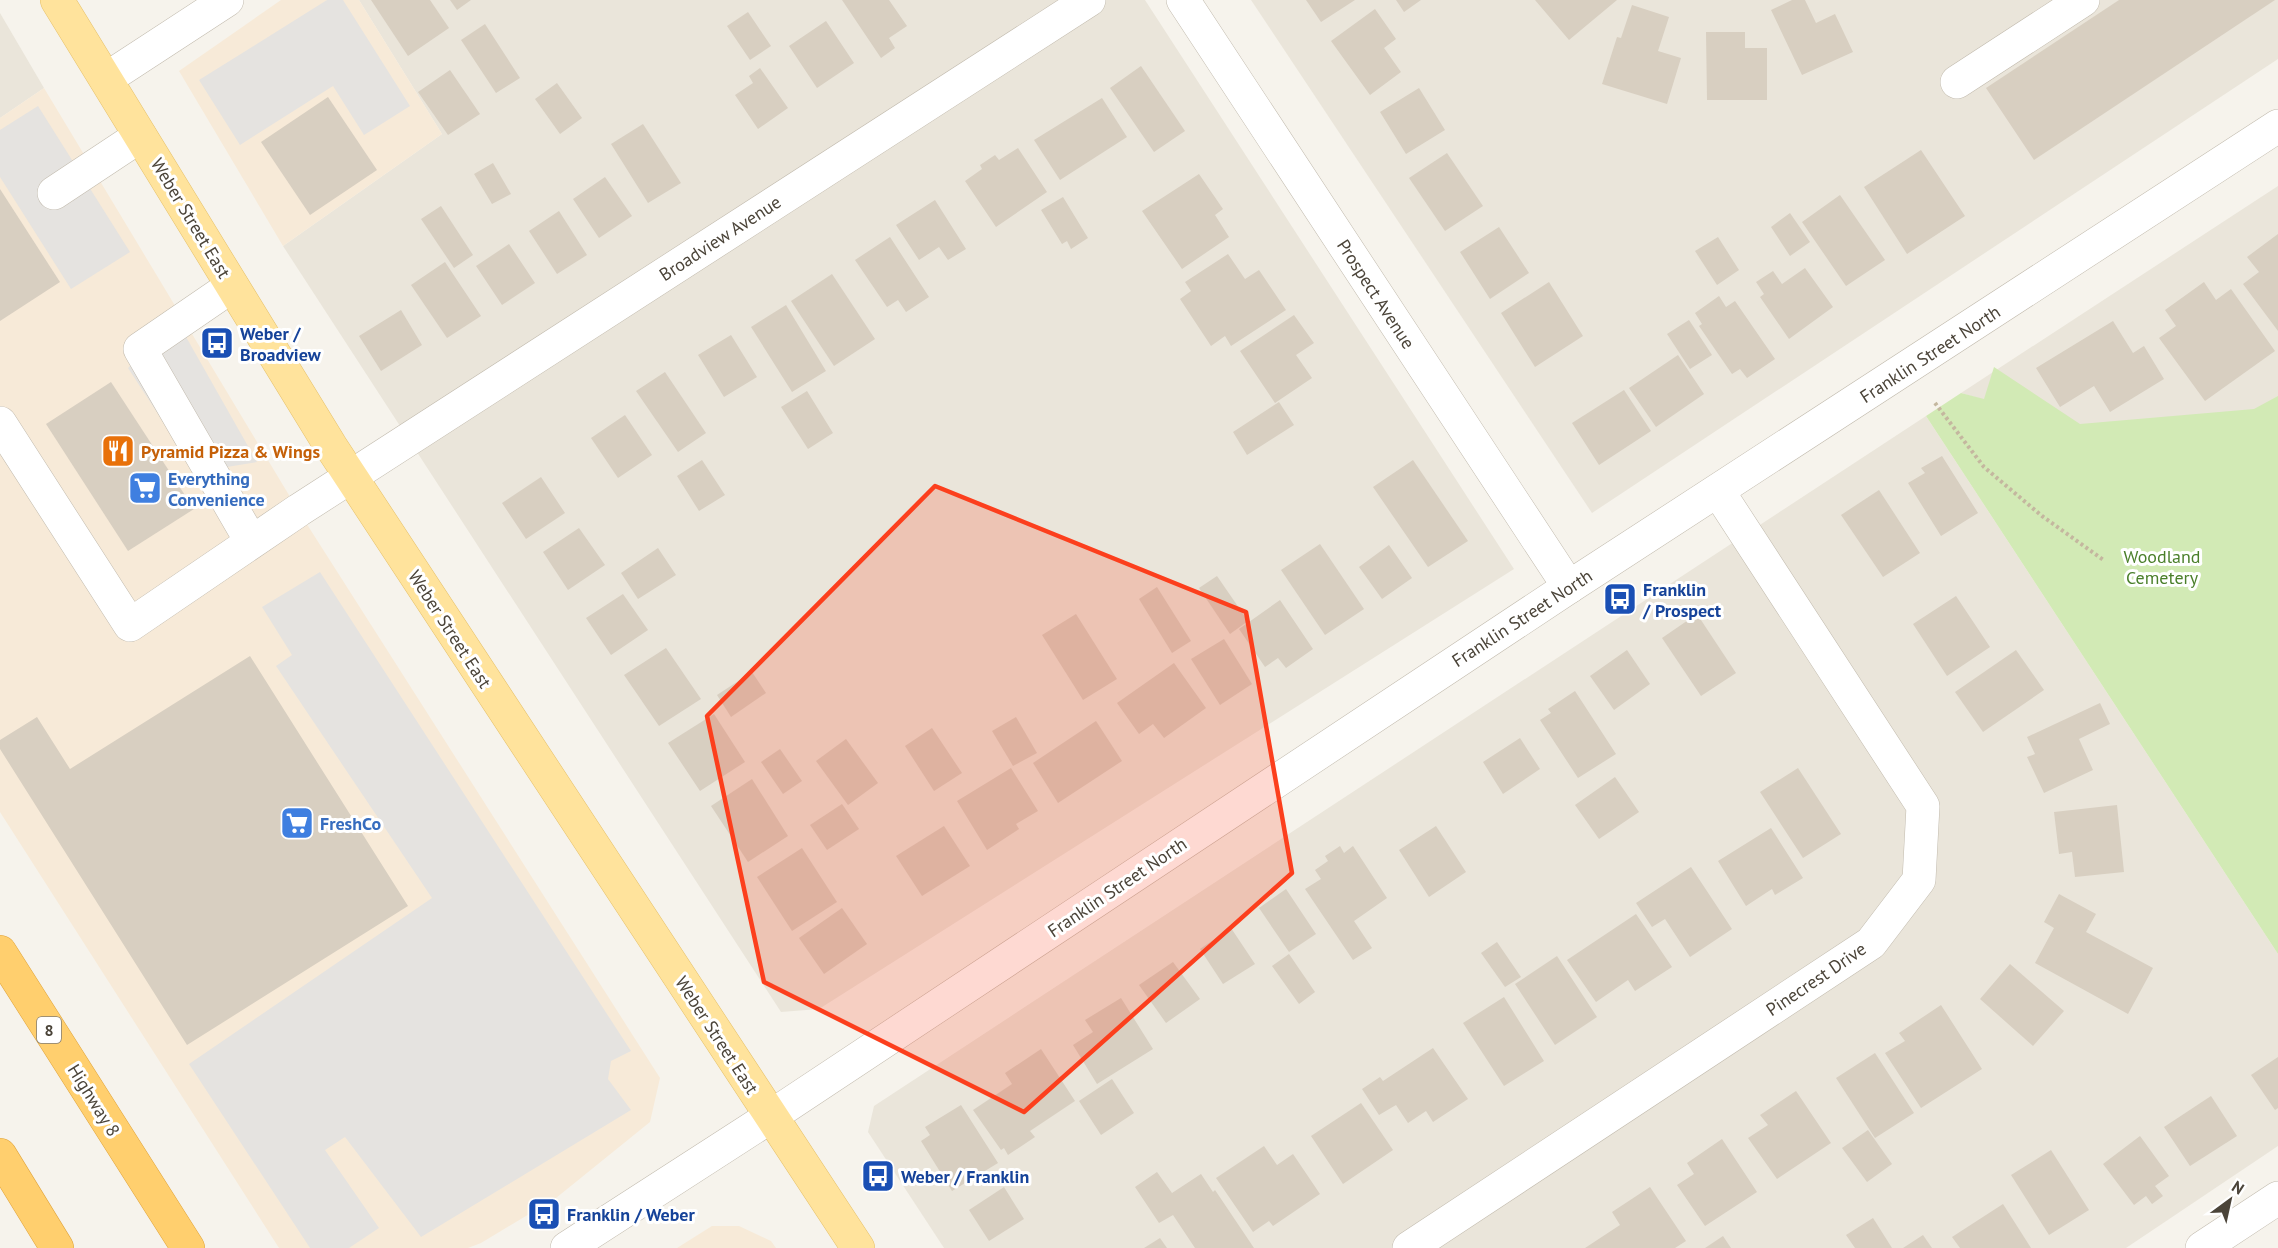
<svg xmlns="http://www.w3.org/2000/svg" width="2278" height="1248" viewBox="0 0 2278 1248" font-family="'PT Sans',sans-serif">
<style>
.residential{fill:#eae5da}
.commercial{fill:#f7ead8}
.green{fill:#d2eab5}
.parking{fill:#e5e3e0}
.building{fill:#d8cfc1}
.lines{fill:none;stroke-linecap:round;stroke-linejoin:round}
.minor-casing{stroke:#c2bbae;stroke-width:34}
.major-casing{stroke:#e6c16a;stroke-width:34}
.highway-casing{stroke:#e0a43c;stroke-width:34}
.path{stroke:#c4b79f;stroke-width:4;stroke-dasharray:3 3;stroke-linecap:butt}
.minor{stroke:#fff;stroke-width:33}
.major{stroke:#ffe39c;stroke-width:33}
.highway{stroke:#ffcf6e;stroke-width:33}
.marked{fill:#fc3f1d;fill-opacity:0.2;stroke:#fc3f1d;stroke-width:4.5;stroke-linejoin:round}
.labels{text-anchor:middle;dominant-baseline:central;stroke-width:6;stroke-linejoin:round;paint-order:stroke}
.shield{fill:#fff;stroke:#817c74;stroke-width:1.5}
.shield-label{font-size:16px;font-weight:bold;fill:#4b4439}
.street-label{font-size:18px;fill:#4b4439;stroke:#fff}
.transit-label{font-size:18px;font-weight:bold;fill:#164399;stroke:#fff;text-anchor:start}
.food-label{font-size:18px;font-weight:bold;fill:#c56008;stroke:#fff;text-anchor:start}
.shop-label{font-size:18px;font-weight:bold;fill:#366cbe;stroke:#fff;text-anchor:start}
.park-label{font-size:18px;fill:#4a7f2a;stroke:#fff}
</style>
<rect width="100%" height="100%" fill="#f6f3ec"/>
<!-- residential -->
<g class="residential">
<path d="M359,0h786l369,569 -695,440 -38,3 -498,-766 159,-112z"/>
<path d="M1251,0h1027v59l-686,454z"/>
<path d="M0,13l44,75 -44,30z"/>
<path d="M2278,186v279l-131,-18 -186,-54z"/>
<path d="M1926,416l352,538v192l-152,102h-1182l-76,-116 6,-26z"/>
</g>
<!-- commercial -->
<g class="commercial">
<path d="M281,0h78l83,134 -159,112 -104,-175z"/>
<path d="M44,88l257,427 359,563 -10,44 -94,76 -75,45 -13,5h-189l-279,-436v-694z"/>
<path d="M712,1226h27l32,15 5,7h-99z"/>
</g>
<!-- green -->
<path class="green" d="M1994,367l86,57 174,-15 24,-13v558l-352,-538 35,-23 23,6z"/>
<!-- parking -->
<g class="parking">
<path d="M327,0h16l67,106 -46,29 -31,-49 -93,59 -41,-65z"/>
<path d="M38,106l92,146 -59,37 -71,-112v-47z"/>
<path d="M177,321l80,141 -61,10 -68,-104z"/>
<path d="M320,572l311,479 -20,10 -3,18 23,31 -210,127 -76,-100 -20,13 54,78 -30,20h-39l-121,-184 243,-166 -156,-232 16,-11 -30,-48z"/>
</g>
<!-- building -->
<g class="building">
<path d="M371,0h59l19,28 -41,28z"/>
<path d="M450,0h21l-14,10z"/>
<path d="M842,0h47l18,26 -18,12 6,10 -14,10z"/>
<path d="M1306,0h49l-34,22z"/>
<path d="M1396,0h25l-17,12z"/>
<path d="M1535,0h82l-48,40z"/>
<path d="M1792,0h13l11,23 19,-9 18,38 -51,23 -31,-65z"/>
<path d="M2119,0h156l-241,160 -48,-72z"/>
<path d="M1632,5l37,12 -11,34 23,7 -14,46 -65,-20 15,-47 4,1z"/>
<path d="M1375,9l21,30 -12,9 17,24 -31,23 -39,-54z"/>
<path d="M748,12l23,34 -21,14 -23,-34z"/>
<path d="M826,21l28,42 -37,25 -28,-42z"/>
<path d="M485,24l35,54 -24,15 -35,-53z"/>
<path d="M1706,32h39v16h22v52h-60z"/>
<path d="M1141,66l44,65 -31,21 -44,-64z"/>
<path d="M760,68l28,40 -30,21 -23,-34 18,-12 -4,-7z"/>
<path d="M450,70l30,44 -32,21 -30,-43z"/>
<path d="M557,83l25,35 -22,16 -25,-35z"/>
<path d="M1419,88l26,42 -39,24 -26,-42z"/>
<path d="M328,97l49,73 -67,45 -49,-73z"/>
<path d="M1102,98l25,39 -67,43 -26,-40z"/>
<path d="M643,124l38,59 -33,20 -37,-59z"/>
<path d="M1018,148l29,44 -51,35 -31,-46 17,-12 -2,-4 15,-10 4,5z"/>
<path d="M1921,150l44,66 -58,38 -43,-67z"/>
<path d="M1447,153l36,53 -38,25 -36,-53z"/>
<path d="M493,163l18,31 -19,10 -18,-30z"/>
<path d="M1199,174l24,35 -8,6 14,22 -47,32 -40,-58z"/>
<path d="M605,177l27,39 -33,22 -26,-39z"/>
<path d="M0,189l60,93 -60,39z"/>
<path d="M1840,195l45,65 -39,26 -44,-64z"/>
<path d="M1063,197l25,41 -17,11 -4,-8 -5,3 -21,-34z"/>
<path d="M935,200l31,49 -18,11 -9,-13 -20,13 -23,-35z"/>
<path d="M441,206l32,49 -19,13 -33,-49z"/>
<path d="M559,211l28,44 -30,19 -28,-43z"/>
<path d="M1790,213l20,29 -20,14 -19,-29z"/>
<path d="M1499,227l30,46 -39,26 -30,-47z"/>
<path d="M2278,234v97l-35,-47 16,-12 -12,-15z"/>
<path d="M890,237l39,60 -23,15 -8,-12 -11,7 -32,-47z"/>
<path d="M1718,237l21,33 -22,15 -22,-34z"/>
<path d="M509,244l26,39 -33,22 -26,-39z"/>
<path d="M1228,254l17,25 14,-9 27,40 -55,36 -6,-10 -14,10 -31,-47 11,-8 -6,-9z"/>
<path d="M445,262l36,54 -34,22 -36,-53z"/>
<path d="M1805,268l28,39 -44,32 -29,-42 4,-3 -8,-12 17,-11 9,13z"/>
<path d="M832,274l43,65 -41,27 -43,-65z"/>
<path d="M1549,282l34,54 -48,31 -34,-54z"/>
<path d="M2204,282l12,18 15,-11 44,62 -70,50 -46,-63 17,-12 -11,-16z"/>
<path d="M1719,296l7,11 9,-6 40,58 -28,19 -7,-9 -8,5 -33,-48 3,-2 -7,-11z"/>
<path d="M786,305l40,66 -34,21 -41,-65z"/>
<path d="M401,310l21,35 -41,26 -22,-35z"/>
<path d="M1294,315l20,28 -18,12 16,23 -37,25 -35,-52z"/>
<path d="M1689,320l23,35 -22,14 -23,-35z"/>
<path d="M2113,321l20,32 11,-7 20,33 -54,33 -16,-26 -34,21 -24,-39z"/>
<path d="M731,335l26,42 -33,20 -26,-42z"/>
<path d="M1678,355l26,39 -48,33 -27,-39z"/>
<path d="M665,372l41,61 -28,19 -42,-61z"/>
<path d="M111,382l83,127 -66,42 -82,-127z"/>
<path d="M1624,390l27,41 -52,34 -27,-42z"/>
<path d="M807,391l26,42 -25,16 -27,-42z"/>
<path d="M1279,402l15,23 -47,30 -14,-23z"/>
<path d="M625,415l27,40 -34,23 -27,-40z"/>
<path d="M1942,456l36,57 -37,23 -33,-53 17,-10 -4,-5z"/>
<path d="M702,460l23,35 -26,16 -22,-35z"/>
<path d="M1413,460l55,81 -40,26 -55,-80z"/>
<path d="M541,477l24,36 -39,26 -24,-36z"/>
<path d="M1879,490l41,63 -37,24 -42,-62z"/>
<path d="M579,528l26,37 -37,25 -25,-38z"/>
<path d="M1320,544l44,65 -39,26 -44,-65z"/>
<path d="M1389,545l23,33 -30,21 -23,-32z"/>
<path d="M658,548l18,27 -38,24 -17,-26z"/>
<path d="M1217,576l31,45 -18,13 -31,-46z"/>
<path d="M1157,587l34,54 -19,12 -33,-54z"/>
<path d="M623,594l25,36 -37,25 -25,-37z"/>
<path d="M1956,596l34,51 -43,29 -34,-52z"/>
<path d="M1280,600l33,49 -27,19 -8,-10 -13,9 -26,-38z"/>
<path d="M1076,614l41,65 -34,21 -41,-65z"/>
<path d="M1697,614l39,59 -35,23 -39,-58z"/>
<path d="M1224,639l28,45 -32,21 -29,-46z"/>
<path d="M666,648l35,51 -42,27 -35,-51z"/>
<path d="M1627,650l23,34 -36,26 -24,-34z"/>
<path d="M2016,650l28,40 -61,42 -28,-40z"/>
<path d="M250,656l158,250 -221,139 -187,-296v-9l37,-23 33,52z"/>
<path d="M1174,663l32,45 -42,30 -11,-14 -14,10 -22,-31z"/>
<path d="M752,672l14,21 -35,24 -14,-22z"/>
<path d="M1575,691l41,63 -38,24 -38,-58 11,-7 -3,-4z"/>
<path d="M2100,703l10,21 -31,15 14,31 -49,23 -17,-36 8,-3 -8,-17z"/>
<path d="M714,714l31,48 -45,29 -32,-48z"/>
<path d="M1016,717l21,36 -24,13 -21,-35z"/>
<path d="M1096,721l26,40 -64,42 -25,-40z"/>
<path d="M932,728l30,45 -28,18 -29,-45z"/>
<path d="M1520,738l20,31 -37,25 -20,-32z"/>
<path d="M846,739l32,44 -30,22 -32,-44z"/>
<path d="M780,749l22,32 -19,13 -22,-32z"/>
<path d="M1011,768l27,43 -22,13 3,5 -32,21 -30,-49z"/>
<path d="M1798,768l43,66 -38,24 -43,-66z"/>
<path d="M1615,777l24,35 -40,27 -24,-34z"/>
<path d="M752,779l36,57 -40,26 -37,-56z"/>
<path d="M842,804l17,25 -32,21 -17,-25z"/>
<path d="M2117,805l7,67 -49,5 -3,-25 -13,2 -5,-42z"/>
<path d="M944,826l26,40 -48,30 -26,-40z"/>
<path d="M1436,826l30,46 -37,25 -30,-47z"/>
<path d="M1771,828l32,50 -28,17 -3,-6 -26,17 -28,-45z"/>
<path d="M1340,846l4,7 9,-7 34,52 -33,23 18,27 -19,12 -48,-71 16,-10 -6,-9 13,-9 -3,-5z"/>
<path d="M802,848l35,54 -45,29 -35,-54z"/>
<path d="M1691,867l41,62 -42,28 -25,-38 -13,8 -16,-24z"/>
<path d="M1286,889l30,45 -27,18 -30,-44z"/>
<path d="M2059,894l37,20 -10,18 67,36 -25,46 -93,-51 19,-35 -10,-6z"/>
<path d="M842,908l25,36 -43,30 -25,-36z"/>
<path d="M1636,914l36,53 -37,24 -7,-11 -32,22 -29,-42z"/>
<path d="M1231,928l24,36 -32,20 -23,-35z"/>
<path d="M1497,942l24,35 -16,10 -24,-34z"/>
<path d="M1289,954l26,38 -16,12 -27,-38z"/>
<path d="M1557,956l40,61 -42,28 -40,-61z"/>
<path d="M1173,962l27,37 -34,24 -27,-38z"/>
<path d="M2010,964l54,47 -31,35 -53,-47z"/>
<path d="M1504,997l40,64 -40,25 -41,-63z"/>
<path d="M1121,998l32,51 -56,35 -24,-39 20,-13 -8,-12z"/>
<path d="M1941,1005l41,64 -61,39 -36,-55 20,-12 -6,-8z"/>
<path d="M1433,1048l35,51 -35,23 -7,-11 -18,12 -12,-18 -17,10 -17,-26 18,-12 3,4z"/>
<path d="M1041,1049l34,52 -45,30 5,6 -27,18 -4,-7 -3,2 -28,-40 39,-26 -7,-11z"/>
<path d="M1875,1053l39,60 -39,25 -39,-60z"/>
<path d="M2278,1057v51l-3,2 -24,-35z"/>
<path d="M1112,1079l22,34 -33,22 -22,-34z"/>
<path d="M1796,1091l35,52 -54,36 -29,-41 20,-13 -8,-10z"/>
<path d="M2211,1096l26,40 -47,30 -26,-39z"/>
<path d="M1361,1103l32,47 -50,34 -32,-48z"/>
<path d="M961,1105l37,58 -46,28 -31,-50 9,-6 -5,-8z"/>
<path d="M1868,1130l24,34 -25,18 -25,-34z"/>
<path d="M2140,1136l29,40 -14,10 8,10 -11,8 -6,-8 -12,9 -31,-41z"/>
<path d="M1722,1139l35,53 -52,34 -28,-41 17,-11 -7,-11z"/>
<path d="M1264,1146l13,19 16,-11 27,40 -47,32 -4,-5 -16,11 -37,-54z"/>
<path d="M2051,1150l38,60 -40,25 -38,-60z"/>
<path d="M1157,1172l15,21 29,-19 12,18 2,-2 39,58h-59l-22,-33 -14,8 -24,-36z"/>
<path d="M1004,1187l20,32 -35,22 -20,-31z"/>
<path d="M1650,1187l36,54 -11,7h-90l35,-23 -8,-13z"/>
<path d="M2003,1204l28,44h-71l-8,-11z"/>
<path d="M1873,1218l19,30h-37l-9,-13z"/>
<path d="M1923,1235l9,13h-29z"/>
<path d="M1723,1236l8,12h-26z"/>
<path d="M1160,1238l7,10h-23z"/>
</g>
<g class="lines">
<defs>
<g id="minor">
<path d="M1183,0l386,587"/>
<path d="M106,79l121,-79"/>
<path d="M1957,82l126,-82"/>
<path d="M54,193l86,-57"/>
<path d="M232,286l-92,63 111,192"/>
<path d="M0,423l130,202 169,-115 790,-510"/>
<path d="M567,1248l203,-131 799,-530 709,-461"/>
<path d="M1409,1248l462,-305 48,-63 4,-74 -205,-315"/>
<path d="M2202,1248l76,-50"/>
</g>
<path id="major" d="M57,0l273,445 528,803"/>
<g id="highway">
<path d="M0,952l188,296"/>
<path d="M0,1155l57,93"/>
</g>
</defs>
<!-- minor casing -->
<use href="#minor" class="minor-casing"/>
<!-- major casing -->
<use href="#major" class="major-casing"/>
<!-- highway casing -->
<use href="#highway" class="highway-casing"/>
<!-- path -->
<path class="path" d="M1935,403l49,64 58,49 63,45"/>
<!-- minor -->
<use href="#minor" class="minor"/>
<!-- major -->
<use href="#major" class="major"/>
<!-- highway -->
<use href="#highway" class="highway"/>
</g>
<!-- marked area -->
<path class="marked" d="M935,486l311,126 46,261 -268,239 -260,-130 -57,-266z"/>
<!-- icons -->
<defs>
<symbol id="bus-square" viewBox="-11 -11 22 22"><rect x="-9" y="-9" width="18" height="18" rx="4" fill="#1a4fb4" stroke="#fff"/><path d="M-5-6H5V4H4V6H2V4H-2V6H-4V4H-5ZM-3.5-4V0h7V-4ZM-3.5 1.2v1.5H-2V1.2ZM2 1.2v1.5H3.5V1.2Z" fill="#fff"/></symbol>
<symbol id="restaurant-square" viewBox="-11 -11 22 22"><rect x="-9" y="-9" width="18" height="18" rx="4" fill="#e8710a" stroke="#fff"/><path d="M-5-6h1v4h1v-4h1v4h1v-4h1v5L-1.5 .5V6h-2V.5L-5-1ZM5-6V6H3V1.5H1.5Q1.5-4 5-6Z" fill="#fff"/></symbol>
<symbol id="supermarket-square" viewBox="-11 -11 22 22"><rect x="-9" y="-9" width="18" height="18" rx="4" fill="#3f7fe0" stroke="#fff"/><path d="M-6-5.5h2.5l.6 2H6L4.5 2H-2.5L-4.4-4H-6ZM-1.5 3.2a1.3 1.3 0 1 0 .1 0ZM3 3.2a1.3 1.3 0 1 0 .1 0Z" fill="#fff"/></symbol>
</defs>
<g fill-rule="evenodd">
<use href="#bus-square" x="198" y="324" width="38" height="38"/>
<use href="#restaurant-square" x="99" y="432" width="38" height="38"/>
<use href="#supermarket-square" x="126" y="469" width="38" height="38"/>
<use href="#bus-square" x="1601" y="580" width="38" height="38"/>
<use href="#supermarket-square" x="278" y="804" width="38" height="38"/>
<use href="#bus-square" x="859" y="1157" width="38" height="38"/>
<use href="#bus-square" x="525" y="1195" width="38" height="38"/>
</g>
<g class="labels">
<!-- shield labels -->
<rect class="shield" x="37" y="1017" width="24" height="26" rx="4.5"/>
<g class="shield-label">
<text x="49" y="1030">8</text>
</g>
<!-- street labels -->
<g class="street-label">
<text transform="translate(191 218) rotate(59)">Weber Street East</text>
<text transform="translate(720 238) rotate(-33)">Broadview Avenue</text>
<text transform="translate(1376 294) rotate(57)">Prospect Avenue</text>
<text transform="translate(1930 354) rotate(-33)">Franklin Street North</text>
<text transform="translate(1522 618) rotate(-33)">Franklin Street North</text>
<text transform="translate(450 629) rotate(57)">Weber Street East</text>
<text transform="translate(1117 887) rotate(-34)">Franklin Street North</text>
<text transform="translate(1816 979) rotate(-34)">Pinecrest Drive</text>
<text transform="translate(717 1035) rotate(57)">Weber Street East</text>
<text transform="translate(94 1100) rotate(58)">Highway 8</text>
</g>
<!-- transit labels -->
<g class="transit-label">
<text x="240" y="333">Weber /<tspan x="240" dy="21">Broadview</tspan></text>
<text x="1643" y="589">Franklin<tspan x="1643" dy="21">/ Prospect</tspan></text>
<text x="901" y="1176">Weber / Franklin</text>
<text x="567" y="1214">Franklin / Weber</text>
</g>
<!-- food labels -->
<g class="food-label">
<text x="141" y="451">Pyramid Pizza &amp; Wings</text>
</g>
<!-- shop labels -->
<g class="shop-label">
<text x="168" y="478">Everything<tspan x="168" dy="21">Convenience</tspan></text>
<text x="320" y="823">FreshCo</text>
</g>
<!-- park labels -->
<g class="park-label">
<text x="2162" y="556">Woodland<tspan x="2162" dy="21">Cemetery</tspan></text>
</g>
</g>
<!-- north arrow -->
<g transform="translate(2230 1200) rotate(33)" stroke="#ffffff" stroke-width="4.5" paint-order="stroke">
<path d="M0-4.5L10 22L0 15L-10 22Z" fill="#4b4439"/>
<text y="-9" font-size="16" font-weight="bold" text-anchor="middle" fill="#4b4439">N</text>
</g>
</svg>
